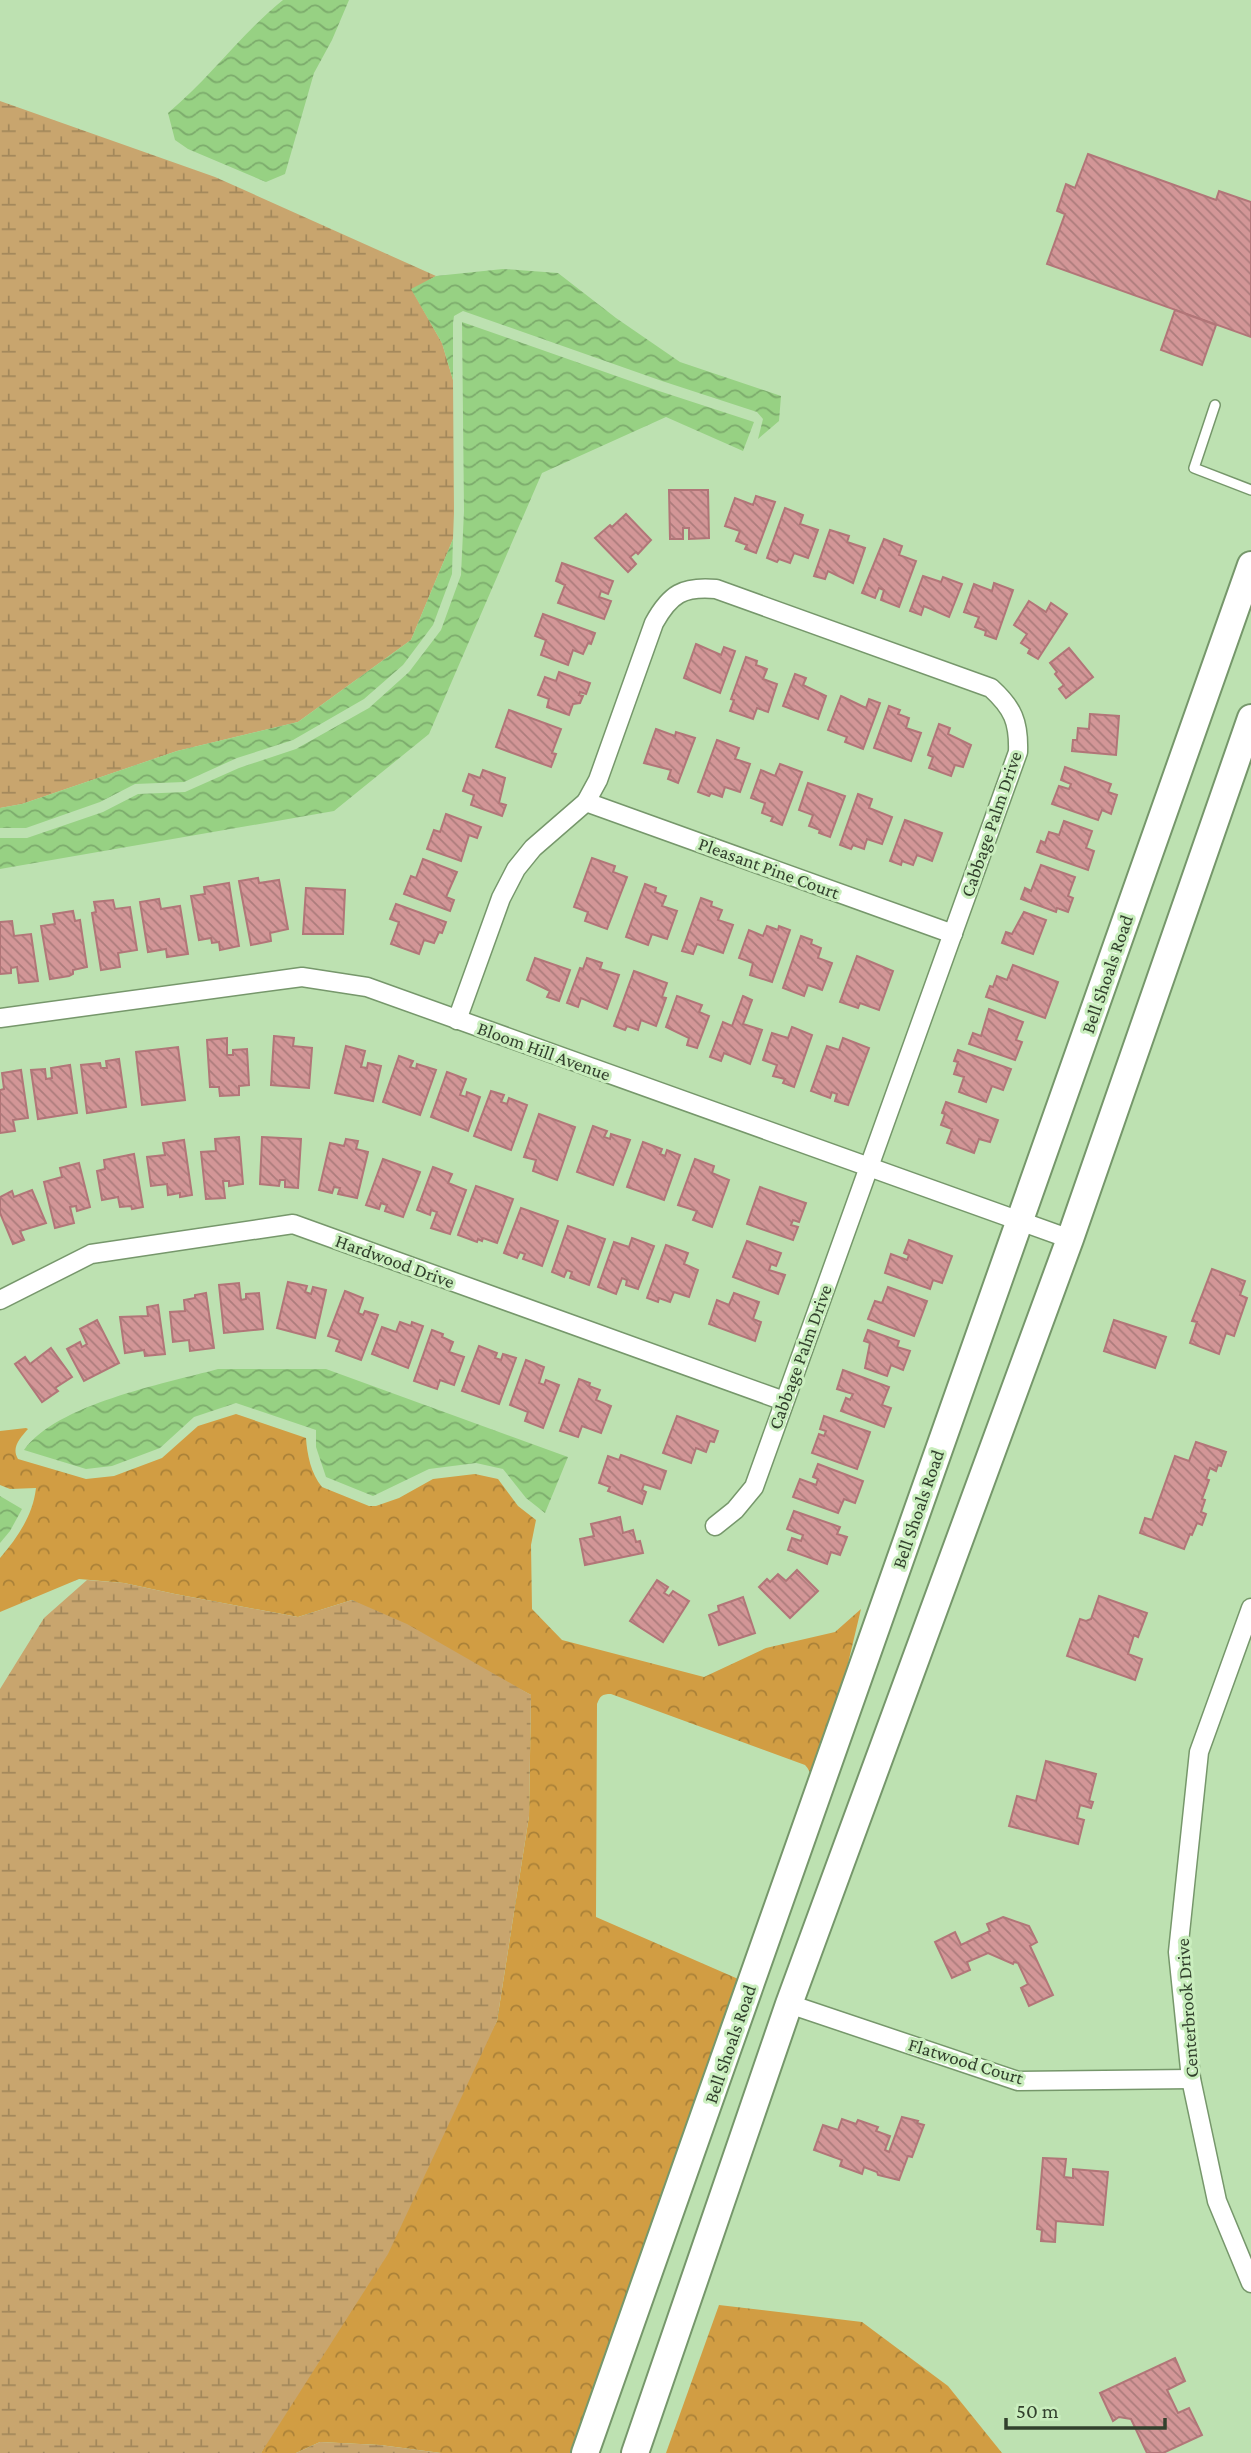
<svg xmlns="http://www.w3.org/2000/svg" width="1251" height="2453" viewBox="0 0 1251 2453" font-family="'Crimson Pro',serif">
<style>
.forest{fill:url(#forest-crowns)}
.wetland{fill:url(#wetland-marsh)}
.water{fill:url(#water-waves)}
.building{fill:url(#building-back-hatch);stroke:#b17678;stroke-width:2}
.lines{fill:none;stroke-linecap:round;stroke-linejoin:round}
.service-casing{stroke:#76976b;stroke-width:12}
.minor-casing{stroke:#76976b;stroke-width:21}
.secondary-casing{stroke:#76976b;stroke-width:30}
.service{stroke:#fff;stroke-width:9}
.minor{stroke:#fff;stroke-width:18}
.secondary{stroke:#fff;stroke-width:26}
.labels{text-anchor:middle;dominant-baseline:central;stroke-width:6;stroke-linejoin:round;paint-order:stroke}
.street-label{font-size:19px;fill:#32402d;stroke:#caeebe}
</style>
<defs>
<pattern id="forest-crowns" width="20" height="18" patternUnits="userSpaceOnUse" patternTransform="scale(1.75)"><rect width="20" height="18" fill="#d19d43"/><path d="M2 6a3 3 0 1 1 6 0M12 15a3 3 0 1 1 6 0" fill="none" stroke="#aa8138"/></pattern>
<pattern id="wetland-marsh" width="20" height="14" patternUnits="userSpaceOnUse" patternTransform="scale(1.75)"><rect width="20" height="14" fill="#c8a56e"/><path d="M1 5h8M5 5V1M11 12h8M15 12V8" fill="none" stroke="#a3885b"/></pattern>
<pattern id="water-waves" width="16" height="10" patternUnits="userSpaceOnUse" patternTransform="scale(1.75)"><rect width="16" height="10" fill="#97d183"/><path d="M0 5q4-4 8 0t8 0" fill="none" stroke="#7cab6c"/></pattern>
<pattern id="building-back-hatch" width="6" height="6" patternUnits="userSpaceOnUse" patternTransform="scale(1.75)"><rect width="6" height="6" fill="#d39697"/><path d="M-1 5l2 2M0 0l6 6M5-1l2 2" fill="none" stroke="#ac7c7c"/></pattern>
</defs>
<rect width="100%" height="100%" fill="#bde1b1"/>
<!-- forest -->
<g class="forest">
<path d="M236,1414l70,24c1,16 5,36 16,49l47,19h7l23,-8 34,-19 42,-5 23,5 20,27 18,14 -5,25 1,64 30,31 142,37 62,-29 69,-16 26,-23 -48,201c-1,-13 2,-36 -8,-45l-194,-71c-9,0 -11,2 -14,10l-1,213 156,68 -179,468h-132l-61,-8 -60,-3 -24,11h-35l236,-432 32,-205 2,-121 -179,-95 -54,17 -123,-23 -51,-11 -45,-4 -79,33v-54c18,-21 33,-43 36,-70l-26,1 -10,-4v-54l26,-3 2,1c-8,9 -17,19 -10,30l68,20 28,-3 48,-18 36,-32z"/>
<path d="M719,2305l143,17 86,64 54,67h-336z"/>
</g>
<!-- wetland -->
<g class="wetland">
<path d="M0,101l215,76 221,99 -24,14 30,53 11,37 1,132 -1,27 -42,101 -113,82 -121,29 -155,53 -22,4z"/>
<path d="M87,1580l37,3 51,11 123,23 54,-17 55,24 124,71 -2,121 -32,205 -109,233 -127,199h-261v-764l44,-71z"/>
<path d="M320,2442l60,3 61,8h-145z"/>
</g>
<!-- water -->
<g class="water">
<path d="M283,0h66l-17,40 -18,33 -29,101 -19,8 -78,-33 -13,-9 -7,-27c42,-35 73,-79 115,-113z"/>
<path d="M503,269l55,4 58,45 64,44 101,34 -2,25 -21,18 5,-20 -6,-7 -95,-31 -199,-70 -9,5 -1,7v57l-11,-37 -31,-54 25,-13z"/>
<path d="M462,322l197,69 95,31 -11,29 -77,-34 -124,56 -113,261 -95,77 -334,58v-31h27l76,-26 35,-18 47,-2 54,-24 57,-19 73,-41 40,-36 32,-42 20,-55 3,-64z"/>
<path d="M453,539l-1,35 -19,51 -30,40 -39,34 -71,41 -56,18 -53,24 -49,2 -35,18 -74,26h-26v-20l22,-4 155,-53 121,-29 113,-82z"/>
<path d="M218,1369h108l242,88 -23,56 -19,-15 -23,-29 -27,-6 -47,6 -56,27 -47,-19 -10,-30v-17l-80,-27 -42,14 -34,31 -48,18 -26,3 -62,-19c33,-46 139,-66 194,-81z"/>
<path d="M0,1496l22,13 -12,22 -10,12z"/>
</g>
<!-- building -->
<g class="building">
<path d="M1088,154l128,46 3,-9 32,11v135l-204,-73 18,-50 -8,-3 9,-27 9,4z"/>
<path d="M1175,310l41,15 -14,40 -41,-15z"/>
<path d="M669,490h39l1,48 -20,1v-11h-6v11h-13z"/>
<path d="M756,496l19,6 -19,51 -11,-4 2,-4 -11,-4 4,-10 -15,-5 10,-28 18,7z"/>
<path d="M785,508l18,7 -3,9 18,6 -10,28 -14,-5 -4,10 -11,-4 -2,3 -10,-4z"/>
<path d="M626,514l25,26 -13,14 -2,-2 -6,5 6,7 -8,8 -33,-34 15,-13 2,2z"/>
<path d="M830,530l19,6 -2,6 18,6 -12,35 -25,-12 -3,8 -11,-3z"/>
<path d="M884,539l18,7 -3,9 17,6 -17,46 -18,-7 3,-10 -5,-2 -4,10 -13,-5z"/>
<path d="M562,563l51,18 -5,13 -7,-3 -2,6 12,4 -7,18 -46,-16 7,-18 -9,-4z"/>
<path d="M923,576l18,6 2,-5 19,7 -13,33 -25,-11 -3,9 -11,-4z"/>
<path d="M994,583l19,7 -17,49 -11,-4 1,-4 -11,-4 4,-10 -15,-5 10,-28 18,7z"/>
<path d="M1029,601l17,11 5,-9 16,11 -29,45 -10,-6 2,-4 -9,-6 6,-9 -13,-9z"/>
<path d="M543,614l52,19 -4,11 -3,-1 -5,11 -10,-4 -5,15 -27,-10 5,-15 -11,-4z"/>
<path d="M696,644l25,11 3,-8 11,4 -15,42 -36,-15z"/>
<path d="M1069,648l24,29 -27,21 -7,-9 5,-4 -9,-11 2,-2 -7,-9z"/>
<path d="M746,657l11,4 -1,4 11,4 -4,10 14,5 -9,28 -11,-4 -4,11 -23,-8 4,-11 -3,-1z"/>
<path d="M559,672l31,11 -4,11 -6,-2 -1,3 4,1 -3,7 -7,1 -4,11 -22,-8 2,-8 -11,-4 7,-18 11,4z"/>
<path d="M795,674l11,4 -3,7 23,11 -8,23 -35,-13z"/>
<path d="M841,696l25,12 3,-9 11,4 -17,46 -18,-7 2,-5 -19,-7z"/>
<path d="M889,706l11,4 -2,4 11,4 -3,10 15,5 -10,28 -37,-13z"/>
<path d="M509,710l52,19 -9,24 4,1 -5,13 -55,-20z"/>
<path d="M1090,714l29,2 -3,39 -44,-4 1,-11h4l1,-12 11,1z"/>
<path d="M939,724l11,4 -2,6 23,11 -8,22 -8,-2 -4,11 -22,-8 4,-11 -5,-2z"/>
<path d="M656,729l19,7 1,-4 19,6 -17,45 -10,-4 3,-9 -27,-7z"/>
<path d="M717,740l22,8 -4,11 15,5 -10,28 -15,-5 -3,10 -11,-4 -2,3 -11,-4z"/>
<path d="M780,764l22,8 -20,53 -11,-4 2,-4 -11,-4 3,-10 -14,-5 10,-28 14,6z"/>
<path d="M1065,767l46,17 -3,8 9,3 -6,19 -9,-4 -4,10 -46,-16 7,-18 10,3 2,-5 -10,-4z"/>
<path d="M483,770l22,8 -6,25 7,2 -4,11 -31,-11 3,-10 -11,-4 6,-17 11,4z"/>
<path d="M808,783l37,13 -15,41 -11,-4 1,-3 -11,-4 4,-11 -14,-5z"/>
<path d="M858,794l14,5 -3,9 23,9 -10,27 -15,-5 -3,10 -11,-4 -2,4 -11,-4z"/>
<path d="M446,814l35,13 -4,11 -8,-3 -8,26 -34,-12 7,-19 6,2z"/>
<path d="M905,820l37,13 -10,28 -15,-6 -4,10 -11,-4 -1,4 -11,-4z"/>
<path d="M1064,821l28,10 -6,17 8,3 -6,19 -51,-18 4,-11 4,2 4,-11 10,3z"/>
<path d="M592,858l23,8 -2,6 14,5 -20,52 -22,-8 3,-9 -14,-5z"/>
<path d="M423,859l34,13 -11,25 8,3 -4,11 -46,-17 7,-18 5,2z"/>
<path d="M1041,865l34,12 -7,19 5,2 -5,14 -11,-4 -1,4 -35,-13 4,-11 6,3z"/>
<path d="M258,878l1,5 20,-3 9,49 -18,4 1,8 -20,4 -12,-64z"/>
<path d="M229,883l10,63 -19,4 -1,-8 -7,1 -1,-5 -12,2 -8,-44 14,-2 -1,-7z"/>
<path d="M645,884l11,4 -1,4 11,4 -4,10 15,5 -10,28 -15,-5 -4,11 -22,-8z"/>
<path d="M306,888l39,2 -2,44h-40z"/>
<path d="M701,898l11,4 -1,4 11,4 -4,10 15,5 -10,28 -26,-9 -4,10 -11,-3z"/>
<path d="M159,899l2,10 19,-3 8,48 -21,3 -1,-8 -18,3 -8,-50z"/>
<path d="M113,900l2,9 15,-2 7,43 -19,3 2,14 -19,3 -9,-57 4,-1 -2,-10z"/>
<path d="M396,904l50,18 -4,11 -3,-1 -5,11 -10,-3 -5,14 -28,-10 8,-22 -9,-3z"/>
<path d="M73,911l2,10 5,-1 7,47 -14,3v4l-4,2 -19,3 -9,-53 14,-2 -2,-10z"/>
<path d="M1024,912l22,8 -13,34 -31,-11 4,-11 6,2z"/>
<path d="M12,921l2,15 17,-2 7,47 -19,2 -2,-16 -6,1v5l-11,1v-52z"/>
<path d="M767,926l11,4 1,-4 11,4 -18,52 -22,-7 3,-12 -14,-5 10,-28 14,6z"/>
<path d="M801,936l11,4 -1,4 10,4 -3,10 14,5 -10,27 -14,-5 -4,11 -21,-8z"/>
<path d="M857,956l36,15 -14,39 -19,-7 -2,5 -18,-6z"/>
<path d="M535,958l35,12 -11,31 -12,-4 3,-6 -23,-11z"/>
<path d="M587,958l15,5 -2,6 19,6 -12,34 -26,-11 -3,9 -11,-4 13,-35 3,1z"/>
<path d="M1013,965l45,17 -13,36 -59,-21 4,-11 3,1 4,-11 10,4z"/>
<path d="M634,971l33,12 -5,14 4,1 -10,28 -15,-6 -3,10 -11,-4 -2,4 -11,-4z"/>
<path d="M677,996l25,9 -3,7 10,4 -12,32 -10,-3 2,-7 -23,-11z"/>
<path d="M743,996l9,4 -9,24 19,6 -12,34 -26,-11 -3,8 -11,-4 13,-35 9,4z"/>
<path d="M989,1009l34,13 -7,18 6,2 -7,18 -46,-16 4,-11 8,3z"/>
<path d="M792,1027l20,8 -18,52 -11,-4 2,-4 -12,-3 4,-11 -14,-5 9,-27 16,5z"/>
<path d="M274,1036l20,2 -1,8 19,2 -3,40 -38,-3z"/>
<path d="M227,1038v17h6v-5l14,-1 2,36 -10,1v9l-19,1 -1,-9h-9l-3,-47z"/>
<path d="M843,1038l26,10 -21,57 -13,-4 2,-7 -5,-2 -2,6 -19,-7 16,-45 12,4z"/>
<path d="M346,1046l19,5 -4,16 6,1 1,-5 13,3 -8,35 -38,-8z"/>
<path d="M178,1047l7,53 -43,5 -6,-53z"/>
<path d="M958,1050l53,19 -8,21 -11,-4 -6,16 -27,-10 5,-15 -10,-3 4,-12 -4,-1z"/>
<path d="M399,1056l14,5 -3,6 6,2 1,-5 19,6 -16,45 -37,-13z"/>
<path d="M119,1059l7,48 -39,6 -6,-48 19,-2 1,5h6l-1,-7z"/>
<path d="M70,1065l7,48 -39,6 -7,-49 14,-1 1,10 6,-1 -1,-10z"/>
<path d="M21,1070l7,48 -15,2 2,11 -15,2v-43l4,-1 -2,-16z"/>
<path d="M447,1072l19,7 -6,16 6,2 1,-5 13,5 -12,34 -37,-14z"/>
<path d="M491,1091l13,4 -3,7 6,2 2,-6 18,7 -16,45 -37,-14z"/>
<path d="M946,1102l52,18 -8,22 -11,-3 -5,14 -27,-10 5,-14 -11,-4 4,-11 -3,-1z"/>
<path d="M539,1114l36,13 -18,53 -24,-9 3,-11 -12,-3z"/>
<path d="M593,1126l14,5 -3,6 6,2 1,-5 19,6 -17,45 -36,-13z"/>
<path d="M239,1137l4,47 -14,2v-5h-6l2,17 -19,1 -5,-47 15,-1 -1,-12z"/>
<path d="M262,1137l39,2 -3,49 -13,-1v-7h-5l-1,6 -19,-2z"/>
<path d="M346,1139l12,2 -2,8 12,3 -11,46 -19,-4 2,-6 -6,-1 -2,6 -13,-3 11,-47 14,3z"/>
<path d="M184,1140l8,55 -12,2v-4l-12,2 -1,-11 -16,2 -4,-29 18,-2 -2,-12z"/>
<path d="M643,1142l19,7 -2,5 5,2 2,-6 13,5 -16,45 -37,-13z"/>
<path d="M134,1154l9,53 -11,2 -1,-3 -11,1 -2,-10 -16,3 -5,-29 8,-2 -1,-9z"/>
<path d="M383,1159l37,13 -17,45 -18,-6 2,-6 -6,-2 -2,6 -13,-4z"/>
<path d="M695,1159l19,7 -2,7 17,7 -17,47 -19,-7 4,-9 -19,-6z"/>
<path d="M79,1163l11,44 -13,4 -1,-5 -6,1 4,16 -19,5 -11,-46 18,-5 -2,-9z"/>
<path d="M433,1167l19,7 -4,9 18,7 -16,44 -19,-6 6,-16 -6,-2 -1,5 -13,-5z"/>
<path d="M476,1186l37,13 -16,44 -14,-5 -1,3 -4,-2 -1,3 -19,-7z"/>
<path d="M760,1187l46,16 -7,19 -6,-2 -2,5 7,2 -5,13 -46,-16z"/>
<path d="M32,1190l14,33 -26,8 4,9 -11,4 -13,-31v-16l12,-6 2,6z"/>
<path d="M521,1208l37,13 -16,45 -19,-7 2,-5 -5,-2 -3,6 -13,-5z"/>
<path d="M568,1226l37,13 -16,46 -19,-7 2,-6 -5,-2 -3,7 -12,-5z"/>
<path d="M632,1238l22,8 -16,43 -12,-4 1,-5 -5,-2 -6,16 -18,-7 16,-45 15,5z"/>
<path d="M909,1240l43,16 -10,27 -9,-3 -3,9 -45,-16 6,-19 16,6 2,-5 -5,-2z"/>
<path d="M747,1241l34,12 -5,13 -5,-2 -2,6 16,5 -7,19 -45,-17z"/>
<path d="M666,1245l22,8 -4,11 14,6 -9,27 -15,-5 -4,10 -11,-4 -1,4 -11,-4z"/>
<path d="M1212,1269l33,12 -5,14 7,3 -13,38 -8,-3 -7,21 -29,-11 7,-21 -5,-1z"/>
<path d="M288,1282l19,4 -2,6 6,2 2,-7 13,3 -11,48 -38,-10z"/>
<path d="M239,1283l2,17 5,-1v-5l13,-1 4,36 -39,4 -5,-48z"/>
<path d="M888,1287l39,14 -13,35 -46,-17 7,-18 7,2z"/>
<path d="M345,1291l18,7 -5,15 5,2 2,-4 13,4 -17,45 -25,-9 4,-11 -12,-4z"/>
<path d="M206,1293l8,55 -24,3 -1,-11 -16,2 -3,-30 15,-1 -1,-11 11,-2v-3z"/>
<path d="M734,1293l25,9 -6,17 8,3 -6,19 -46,-17 8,-24 12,5z"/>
<path d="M158,1305l7,49 -20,2 -1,-6 -19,3 -5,-36 28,-1 -1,-9z"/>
<path d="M97,1320l22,43 -35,18 -17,-32 13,-7 2,5 5,-3 -7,-15z"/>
<path d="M1114,1320l52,17 -11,31 -51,-17z"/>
<path d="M400,1322l11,4 1,-4 11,4 -15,42 -36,-14 10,-27 14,5z"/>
<path d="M432,1330l11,4 -1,3 11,5 -4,10 15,5 -10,28 -14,-5 -3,9 -23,-8z"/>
<path d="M868,1330l31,11 -2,6 13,4 -7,19 -12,-5 -4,11 -22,-8 5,-25 -6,-2z"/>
<path d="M479,1346l18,7 -2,5 6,2 2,-6 13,4 -17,46 -37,-13z"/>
<path d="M51,1348l21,29 -17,11 3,3 -16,11 -27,-38 10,-7 5,7z"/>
<path d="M526,1360l18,7 -5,16 5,2 2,-5 13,5 -16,43 -18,-7 3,-9 -18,-7z"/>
<path d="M843,1370l46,17 -7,18 9,3 -7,19 -43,-16 5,-13 4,2 3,-6 -16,-5z"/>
<path d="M579,1379l11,4 -1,3 11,4 -4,10 15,6 -10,27 -19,-7 -4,11 -18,-6z"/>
<path d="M677,1416l41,15 -4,11 -4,-1 -4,11 -10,-4 -5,15 -28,-10z"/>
<path d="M824,1416l46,16 -13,37 -45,-16 7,-19 5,2 2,-5 -6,-2z"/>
<path d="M1196,1442l30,10 -5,14 -3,-1 -2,6 -6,-3 -4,11 3,1 -7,19 3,1 -4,12 5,2 -4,11 -5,-2 -5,12 -2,-1 -6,15 -44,-16 5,-15 7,2 23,-64 14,5z"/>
<path d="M621,1455l45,16 -6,18 -16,-5 -2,6 4,2 -4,12 -34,-13 2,-4 -11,-4 9,-27 11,4z"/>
<path d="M818,1464l45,17 -8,22 -11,-4 -6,14 -45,-16 7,-18 16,6 2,-6 -5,-2z"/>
<path d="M794,1511l46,16 -3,7 10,3 -7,18 -9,-3 -4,12 -39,-14 4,-12 9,3 2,-6 -16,-6z"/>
<path d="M620,1517l3,16 10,-3 3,12 4,-1 3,12 -58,12 -5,-26 14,-3 -3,-12z"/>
<path d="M797,1570l21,21 -28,27 -31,-31 8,-8 3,3 8,-8 8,7z"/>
<path d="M657,1580l11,7 -4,6 5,3 4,-5 16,10 -26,41 -33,-21z"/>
<path d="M1099,1596l48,17 -9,24 -4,-2 -6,19 14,5 -7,21 -68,-24 13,-37 6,2 5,-2z"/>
<path d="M743,1597l12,36 -36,12 -10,-30 10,-4 -1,-5z"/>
<path d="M1046,1761l50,13 -7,27 4,1 -2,6 -11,-3 -3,13 7,2 -6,24 -69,-18 8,-30 19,5z"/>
<path d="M1003,1917l26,9 8,16 -7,4 23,49 -24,11 -8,-18 7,-4 -10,-21 -4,-1 -1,2 -25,-11 -21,9 3,8 -18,8 -17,-36 20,-10 6,13 29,-14 -3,-7z"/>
<path d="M902,2117l16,4 -1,2 7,2 -12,32 -4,-1 -9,24 -21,-5 -1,-3 -13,-5 -2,7 -22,-8 2,-6 -28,-10 9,-25 15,5 4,-11 14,5 2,-4 20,7 -2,4 14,5 -5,14 4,2z"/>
<path d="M1043,2158l23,1 -2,18 9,1v-9l35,3 -5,53 -47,-4 -1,21 -14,-1 1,-11 -5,-1z"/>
<path d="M1175,2358l10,23 -18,9 11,23 11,-5 13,27 -39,18h-16l-16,-34 -12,-2 -6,4 -13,-28z"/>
</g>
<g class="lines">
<defs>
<path id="service" d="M1215,405l-21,63 57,22"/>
<g id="minor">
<path d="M586,802l367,132"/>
<path d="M0,1018l302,-41 65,10 703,252"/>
<path d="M457,1020l44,-122 15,-29 17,-21 53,-46 12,-22 56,-157c16,-29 29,-37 62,-34l275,99c22,20 28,34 27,64l-264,735 -19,23 -20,16"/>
<path d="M0,1300l91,-46 202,-30 491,177"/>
<path d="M1251,1608l-52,144 -21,200 13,127 26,122 34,82"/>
<path d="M789,2004l229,77 173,-2"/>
</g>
<g id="secondary">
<path d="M585,2453l666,-1888"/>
<path d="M635,2453l154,-449 281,-765 181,-521"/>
</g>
</defs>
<!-- service casing -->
<use href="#service" class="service-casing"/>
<!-- minor casing -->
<use href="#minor" class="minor-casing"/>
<!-- secondary casing -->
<use href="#secondary" class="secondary-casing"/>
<!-- service -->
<use href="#service" class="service"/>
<!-- minor -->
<use href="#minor" class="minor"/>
<!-- secondary -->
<use href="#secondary" class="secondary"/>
</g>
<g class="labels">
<!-- street labels -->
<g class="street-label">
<text transform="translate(991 824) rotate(-71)">Cabbage Palm Drive</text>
<text transform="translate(769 868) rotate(20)">Pleasant Pine Court</text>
<text transform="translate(1107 974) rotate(-71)">Bell Shoals Road</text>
<text transform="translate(544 1051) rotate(20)">Bloom Hill Avenue</text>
<text transform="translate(395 1261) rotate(20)">Hardwood Drive</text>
<text transform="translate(800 1357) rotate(-70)">Cabbage Palm Drive</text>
<text transform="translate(918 1509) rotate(-71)">Bell Shoals Road</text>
<text transform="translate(1187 2008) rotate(-94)">Centerbrook Drive</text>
<text transform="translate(730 2044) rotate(-71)">Bell Shoals Road</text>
<text transform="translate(966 2061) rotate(17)">Flatwood Court</text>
</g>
</g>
<!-- scale -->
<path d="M1006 2418v10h159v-10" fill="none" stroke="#32402d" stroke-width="3.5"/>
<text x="1016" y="2418" font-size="21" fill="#32402d" stroke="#caeebe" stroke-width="5" paint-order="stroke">50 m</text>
</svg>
